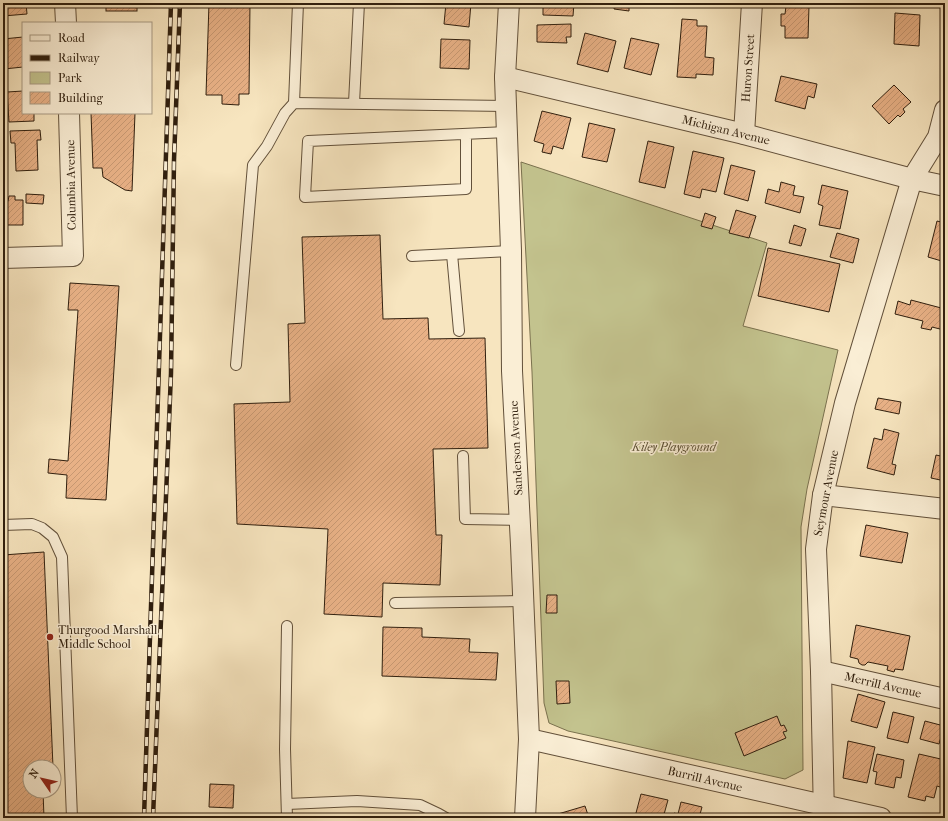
<svg xmlns="http://www.w3.org/2000/svg" width="948" height="821" viewBox="0 0 948 821" font-family="'IM FELL French Canon',serif">
<style>
.green{fill:#c3c38e;stroke:#7a714e}
.building{fill:url(#building-hatch);stroke:#301f0e}
.lines{fill:none;stroke-linecap:round;stroke-linejoin:round}
.service-casing{stroke:#62503a;stroke-width:12}
.minor-casing{stroke:#62503a;stroke-width:22}
.service{stroke:#faeed5;stroke-width:10}
.minor{stroke:#faeed5;stroke-width:20}
.rail-casing{stroke:#301f0e;stroke-width:4.5}
.rail{stroke:#faeed5;stroke-width:3;stroke-dasharray:9;stroke-linecap:butt}
.poi-dot{fill:#8f2418;stroke:#faeed5;stroke-width:1.5}
.labels{text-anchor:middle;dominant-baseline:central;stroke-width:3;stroke-linejoin:round;paint-order:stroke}
.street-label{font-size:12px;fill:#301f0e;stroke:#faeed5}
.park-label{font-size:12px;font-style:italic;fill:#5c5034;stroke:#faeed5}
.poi-label{font-size:12px;fill:#301f0e;stroke:#faeed5;text-anchor:start}
</style>
<defs>
<pattern id="building-hatch" width="6" height="6" patternUnits="userSpaceOnUse"><rect width="6" height="6" fill="#e8b186"/><path d="M-1 1l2-2M0 6l6-6M5 7l2-2" fill="none" stroke="#c79872"/></pattern>
</defs>
<rect width="100%" height="100%" fill="#f7e5bf"/>
<filter id="stains"><feTurbulence type="fractalNoise" baseFrequency=".005" numOctaves="4"/><feColorMatrix values="0 0 0 0 .2 0 0 0 0 .09 0 0 0 0 .02 0 0 0 .5 -.17"/></filter>
<radialGradient id="worn" r=".72"><stop offset=".6" stop-color="#630" stop-opacity="0"/><stop offset="1" stop-color="#630" stop-opacity=".3"/></radialGradient>
<!-- green -->
<path class="green" d="M521,162l246,81 -24,83 95,24 -31,139 -6,38 2,243 -18,9 -217,-48 -19,-8 -5,-20 -12,-331z"/>
<!-- building -->
<g class="building">
<path d="M3,3h23l1,11 -24,2z"/>
<rect x="106" y="3" width="31" height="8"/>
<path d="M209,3h41l-1,91h-10v11l-17,-1v-9h-16z"/>
<path d="M446,3h25l-2,24 -25,-3z"/>
<path d="M543,3h31l-1,13 -30,-1z"/>
<path d="M615,3h14v8l-15,-2z"/>
<path d="M786,6h23l-1,32h-23v-12h-4v-12h4z"/>
<path d="M895,13l25,2 -1,31 -25,-2z"/>
<path d="M682,19l15,1v6h10l-2,31 9,1 -1,17 -17,-1v4l-19,-1z"/>
<path d="M571,24v13h-5l1,6 -30,-1v-17z"/>
<path d="M585,33l31,8 -8,31 -31,-8z"/>
<path d="M23,37v30l-19,2 -1,-30z"/>
<path d="M631,38l28,6 -8,31 -27,-7z"/>
<path d="M441,39l29,1 -1,29 -29,-1z"/>
<path d="M781,76l36,8 -3,14 -6,-2 -3,13 -30,-8z"/>
<path d="M894,85l17,17 -8,7 2,3 -5,5 -2,-2 -9,9 -17,-18z"/>
<path d="M23,91v22h11v8l-25,1 -2,-30z"/>
<path d="M542,111l29,7 -8,31 -10,-3 -2,8 -9,-2 2,-8 -10,-3z"/>
<path d="M91,113h44l-3,78 -7,-1 -22,-13 -1,-9h-9z"/>
<path d="M589,123l26,6 -8,33 -25,-5z"/>
<path d="M40,130l1,10h-4l1,30 -22,1 -1,-28h-4l-1,-12z"/>
<path d="M648,141l26,6 -9,41 -26,-6z"/>
<path d="M693,151l31,7 -8,34 -14,-3 -2,9 -16,-4z"/>
<path d="M731,165l24,6 -7,30 -24,-7z"/>
<path d="M781,182l14,4 -2,9 11,2 -4,16 -35,-10 3,-14 11,3z"/>
<path d="M822,185l26,6 -8,38 -21,-4 4,-19 -5,-2z"/>
<path d="M26,194l18,1 -1,9 -17,-1z"/>
<path d="M9,196h6v4h8v25h-20v-25l5,1z"/>
<path d="M736,210l20,6 -7,22 -20,-5z"/>
<path d="M705,213l11,4 -4,12 -11,-3z"/>
<path d="M937,221l8,2v39l-17,-5z"/>
<path d="M794,225l12,4 -5,17 -12,-3z"/>
<path d="M837,233l22,6 -6,24 -23,-6z"/>
<path d="M380,235l3,84 45,-1 1,21 56,-1 3,110 -55,1 3,86h6l-2,50 -57,-2 -1,34 -58,-3 4,-85 -91,-5 -3,-120 56,-2 -2,-78 17,-1 -3,-86z"/>
<path d="M768,248l72,16 -11,48 -71,-16z"/>
<path d="M70,283l49,3 -13,214 -40,-2 1,-23 -19,-2 1,-14 19,2 10,-151h-10z"/>
<path d="M911,300l34,9v15l-1,6 -12,-3 -1,3 -10,-2 2,-7 -28,-7 3,-13 12,4z"/>
<path d="M878,398l23,4 -2,12 -24,-5z"/>
<path d="M884,429l15,4 -7,31 4,1 -2,10 -27,-7 7,-30 8,2z"/>
<path d="M936,455l9,2v24l-14,-3z"/>
<path d="M866,525l42,8 -6,30 -42,-7z"/>
<path d="M44,552l9,215h-23v24h13l1,27h-41v-263z"/>
<path d="M547,595h10v18h-11z"/>
<path d="M856,625l54,11 -7,34 -8,-1 -1,3 -7,-2 1,-4 -20,-4 -3,3h-3l-3,-2 -1,-4 -8,-2z"/>
<path d="M383,627l39,1v9l48,2 -1,13 29,1 -2,27 -114,-4z"/>
<path d="M556,681h13l1,22 -13,1z"/>
<path d="M858,694l27,8 -8,26 -26,-7z"/>
<path d="M893,712l21,5 -6,26 -21,-5z"/>
<path d="M777,716l4,10 3,-1 3,6 -4,1 3,6 -42,18 -9,-23z"/>
<path d="M925,721l19,5 -5,18 -19,-5z"/>
<path d="M848,741l27,6 -8,36 -24,-5z"/>
<path d="M877,754l27,6 -3,18 -5,-1 -2,11 -19,-4 2,-12 -4,-1z"/>
<path d="M919,754l26,6v21l-2,7 -6,-2 -3,12 -8,-2 -1,5 -17,-4z"/>
<path d="M210,784l24,1 -1,23 -24,-1z"/>
<path d="M641,794l27,6 -5,18h-32l1,-2 4,-3z"/>
<path d="M681,802l21,5 -3,11h-27l2,-5 4,1z"/>
<path d="M585,806l4,12h-30l-1,-4z"/>
</g>
<g class="lines">
<defs>
<g id="service">
<path d="M294,103l4,-100"/>
<path d="M354,103l5,-100"/>
<path d="M466,134v55l-161,8 3,-56 199,-9"/>
<path d="M452,254l7,77"/>
<path d="M412,256l99,-5"/>
<path d="M236,365l17,-200 14,-19 18,-33 9,-10 212,3"/>
<path d="M463,456l2,63 55,1"/>
<path d="M3,525l29,-1 10,4 11,9 9,20 10,261"/>
<path d="M395,603l128,-2"/>
<path d="M287,804l70,-3 63,4 19,9 7,4"/>
<path d="M287,818l-2,-69 2,-123"/>
</g>
<g id="minor">
<path d="M65,3l1,20"/>
<path d="M509,3l-4,74 6,174 1,120 9,174 8,194 -4,79"/>
<path d="M505,77l239,57 168,45 33,7"/>
<path d="M744,134l8,-131"/>
<path d="M3,258l70,-2 -4,-143"/>
<path d="M823,495l122,14"/>
<path d="M821,671l124,28"/>
<path d="M529,739l352,79"/>
<path d="M824,818l-3,-147 -5,-122 7,-54 22,-92 67,-224 26,-42 7,-27"/>
</g>
</defs>
<!-- service casing -->
<use href="#service" class="service-casing"/>
<!-- minor casing -->
<use href="#minor" class="minor-casing"/>
<!-- service -->
<use href="#service" class="service"/>
<!-- minor -->
<use href="#minor" class="minor"/>
<defs>
<g id="rail">
<path d="M144,818l27,-815"/>
<path d="M153,818l18,-445 3,-213 6,-157"/>
</g>
</defs>
<!-- rail casing -->
<use href="#rail" class="rail-casing"/>
<!-- rail -->
<use href="#rail" class="rail"/>
</g>
<!-- markers -->
<circle class="poi-dot" cx="50" cy="637" r="4"/>
<g class="labels">
<!-- street labels -->
<g class="street-label">
<text transform="translate(748 68) rotate(-86)">Huron Street</text>
<text transform="translate(726 130) rotate(14)">Michigan Avenue</text>
<text transform="translate(71 185) rotate(-91)">Columbia Avenue</text>
<text transform="translate(516 448) rotate(-93)">Sanderson Avenue</text>
<text transform="translate(826 493) rotate(-79)">Seymour Avenue</text>
<text transform="translate(883 685) rotate(13)">Merrill Avenue</text>
<text transform="translate(705 779) rotate(13)">Burrill Avenue</text>
</g>
<!-- park labels -->
<g class="park-label">
<text x="674" y="447">Kiley Playground</text>
</g>
<!-- poi labels -->
<g class="poi-label">
<text x="58" y="630">Thurgood Marshall<tspan x="58" dy="14">Middle School</tspan></text>
</g>
</g>
<!-- margin -->
<rect width="948" height="821" fill="none" stroke="#f7e5bf" stroke-width="16"/>
<rect x="4" y="4" width="940" height="813" fill="none" stroke="#301f0e" stroke-width="2"/>
<rect x="8" y="8" width="932" height="805" fill="none" stroke="#301f0e"/>
<!-- legend -->
<rect x="22" y="22" width="130" height="92" fill="#faeed5" stroke="#a99b85"/>
<rect x="30" y="35" width="20" height="6" fill="#faeed5" stroke="#a99b85"/>
<text x="58" y="42" font-size="12" fill="#301f0e">Road</text>
<rect x="30" y="55" width="20" height="6" fill="#301f0e" stroke="#a99b85"/>
<text x="58" y="62" font-size="12" fill="#301f0e">Railway</text>
<rect x="30" y="72" width="20" height="12" fill="#c3c38e" stroke="#a99b85"/>
<text x="58" y="82" font-size="12" fill="#301f0e">Park</text>
<rect x="30" y="92" width="20" height="12" fill="url(#building-hatch)" stroke="#a99b85"/>
<text x="58" y="102" font-size="12" fill="#301f0e">Building</text>
<!-- north arrow -->
<g transform="translate(42 779) rotate(304)"><circle r="19" fill="#faeed5" stroke="#a99b85"/>
<path d="M0-3L7 15L0 10L-7 15Z" fill="#8f2418"/>
<text y="-6" font-size="11" font-weight="bold" text-anchor="middle" fill="#301f0e">N</text>
</g>
<rect width="100%" height="100%" filter="url(#stains)"/>
<rect width="100%" height="100%" fill="url(#worn)"/>
</svg>
